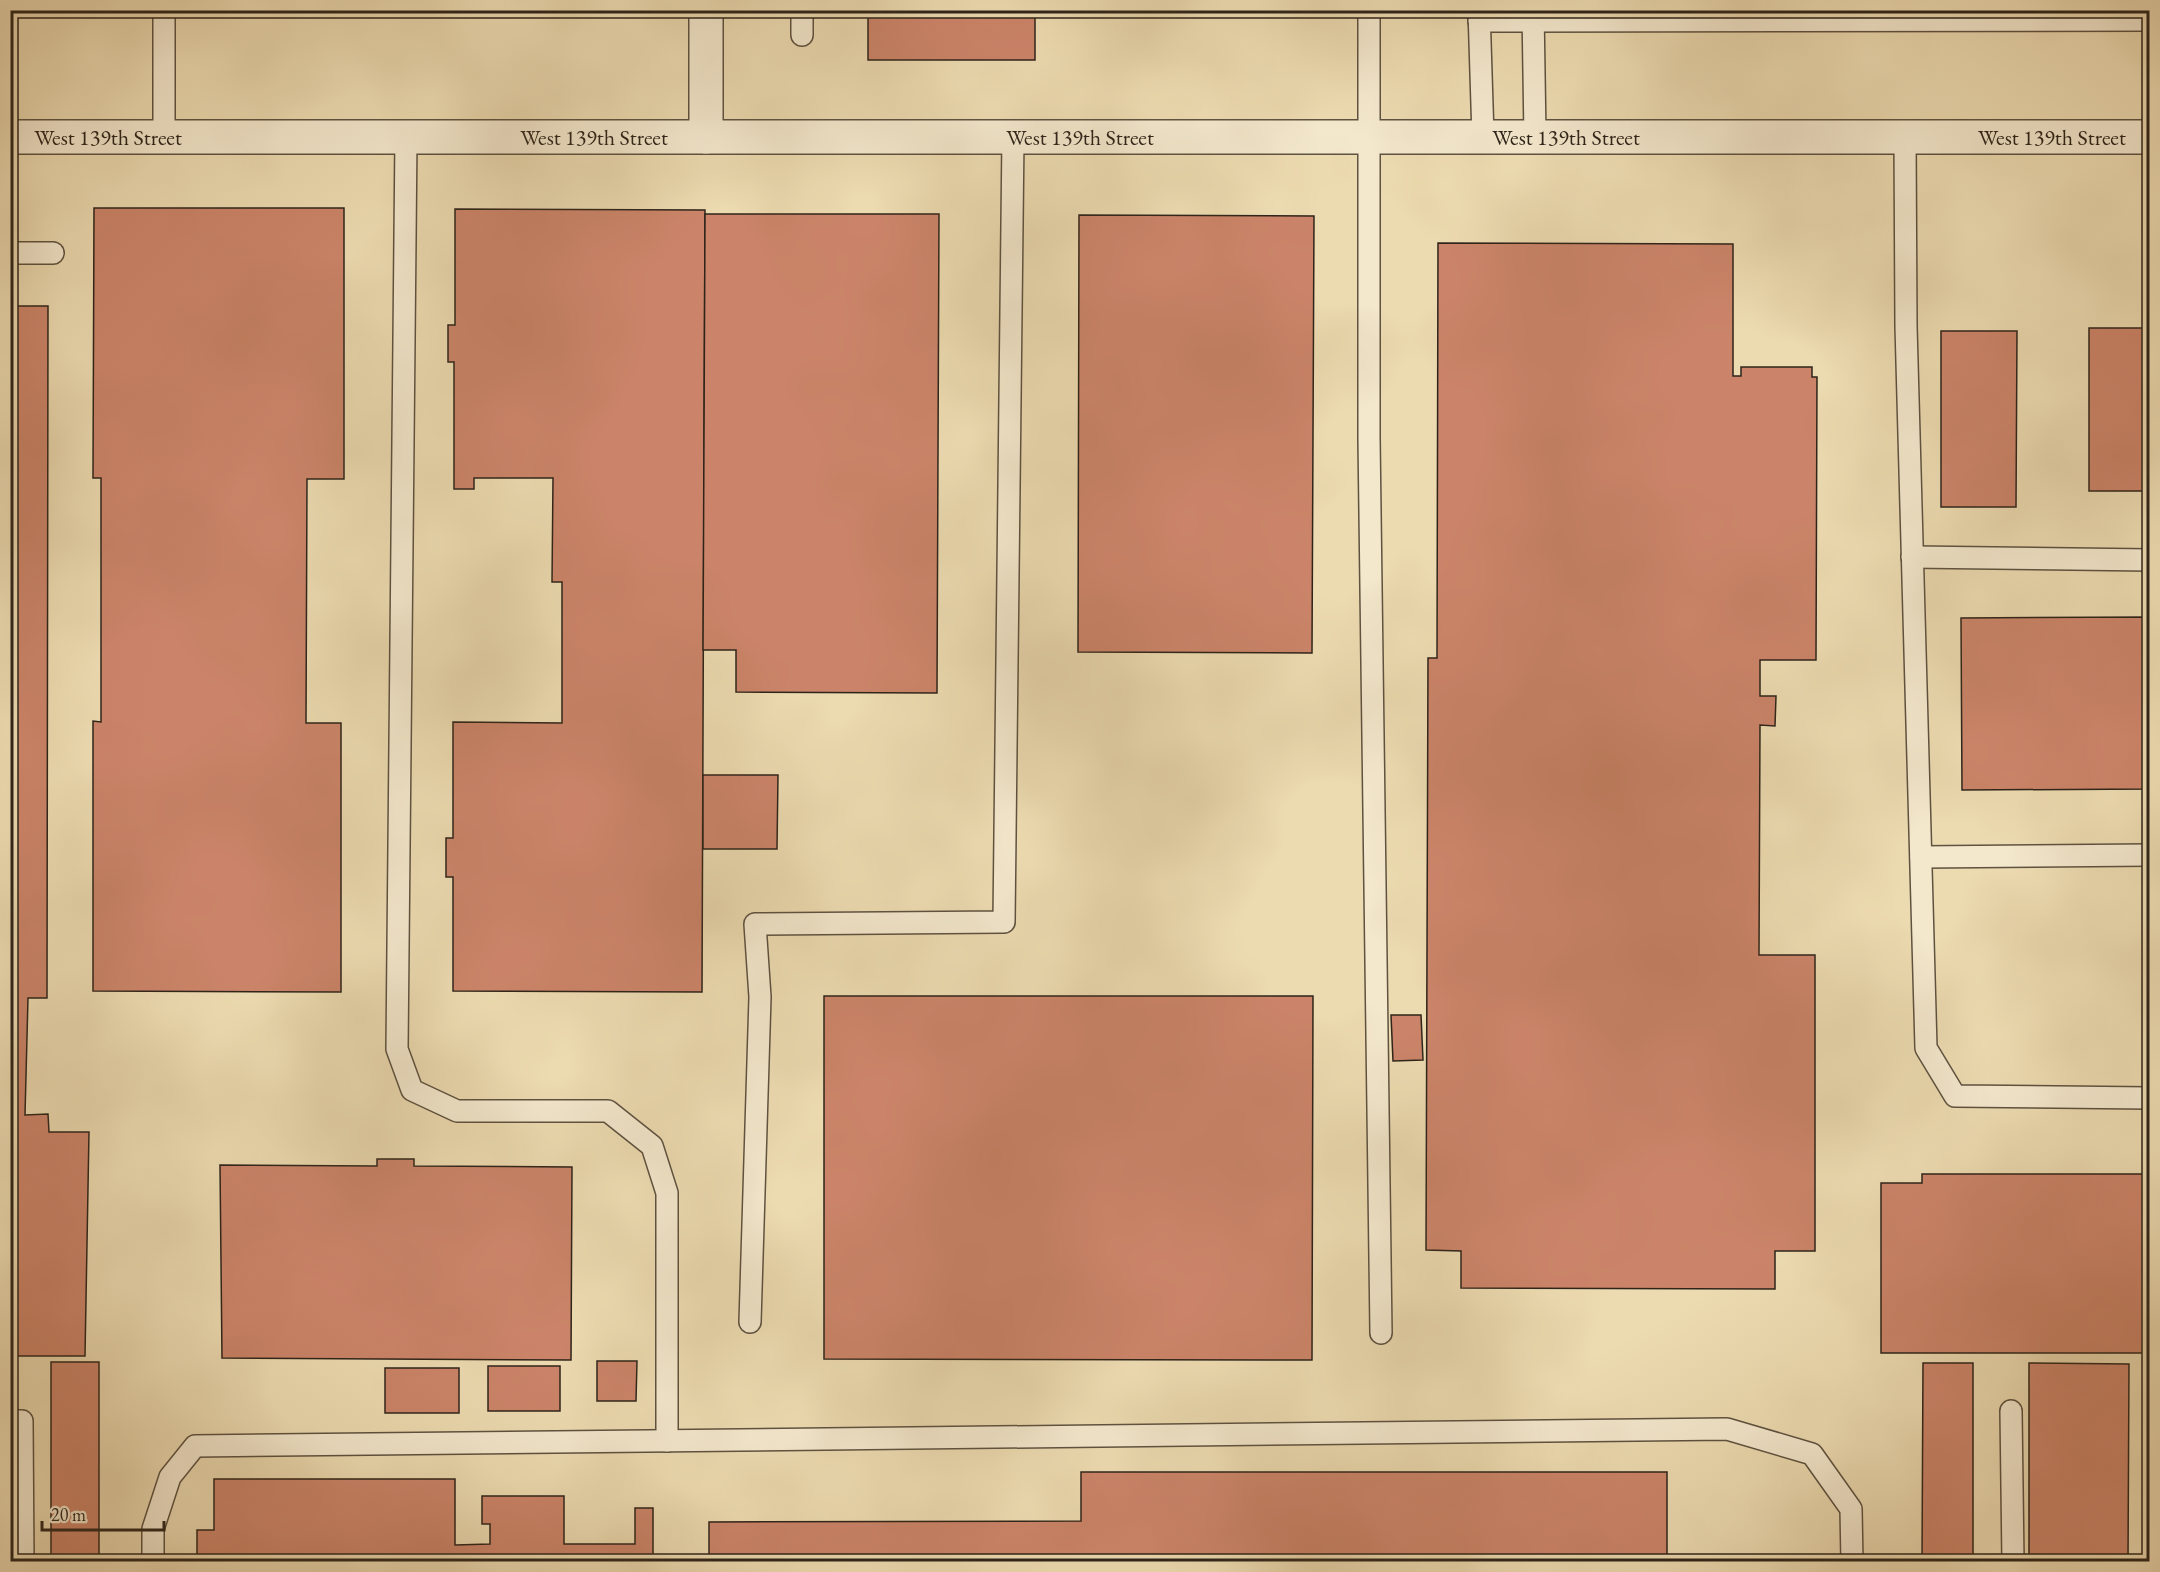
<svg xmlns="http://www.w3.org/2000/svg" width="2160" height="1572" viewBox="0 0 2160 1572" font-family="'EB Garamond',serif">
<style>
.building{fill:#cb8469;stroke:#2e241a;stroke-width:1.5}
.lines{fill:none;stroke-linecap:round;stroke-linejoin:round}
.service-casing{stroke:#5e5240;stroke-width:24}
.minor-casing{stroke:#5e5240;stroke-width:36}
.tertiary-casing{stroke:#5e5240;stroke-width:36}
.service{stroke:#f3e7cc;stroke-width:21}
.minor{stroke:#f3e7cc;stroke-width:33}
.tertiary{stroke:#f3e7cc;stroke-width:33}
.labels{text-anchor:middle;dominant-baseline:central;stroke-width:4.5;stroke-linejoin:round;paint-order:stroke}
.street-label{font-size:22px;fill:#2e241a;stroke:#f3e7cc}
</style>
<rect width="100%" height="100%" fill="#ecdab0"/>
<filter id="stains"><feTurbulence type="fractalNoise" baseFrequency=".00333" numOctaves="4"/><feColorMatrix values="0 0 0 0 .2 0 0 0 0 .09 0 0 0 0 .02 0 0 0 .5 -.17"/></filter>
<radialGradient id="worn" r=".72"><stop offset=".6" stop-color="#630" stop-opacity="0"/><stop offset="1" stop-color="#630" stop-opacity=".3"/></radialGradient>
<!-- building -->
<g class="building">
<rect x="868" y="10" width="167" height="50"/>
<path d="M94,208h250v271h-37l-1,244h35v269l-248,-1v-270l8,1v-244h-8z"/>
<path d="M455,209l250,1 -3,782 -249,-1v-114h-7v-39h7v-116l109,1v-141h-10l1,-104h-79v11h-20v-127h-6v-37h7z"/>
<path d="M705,214h234l-2,479 -201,-1v-42h-33z"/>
<path d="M1079,215l235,1 -2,437 -234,-1z"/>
<path d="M1438,243l295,1v132h8v-9h71v10h5l-1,283h-56v36h16l-1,30 -15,-1 -1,230h56v296h-40v38l-314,-1v-37l-35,-1 2,-592h9z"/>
<path d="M10,306h38l-1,692h-19l-3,117 23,-1 1,18h40l-4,224h-75z"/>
<rect x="2089" y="328" width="61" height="163"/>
<path d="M1941,331h76l-1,176h-75z"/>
<path d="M2150,617v172l-188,1 -1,-172z"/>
<path d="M703,775h75l-1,74h-74z"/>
<path d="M824,996h489l-1,364 -488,-1z"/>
<path d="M1391,1015h30l2,45 -30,1z"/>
<path d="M377,1159h37v7l158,1 -1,193 -349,-2 -2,-193 157,1z"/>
<path d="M1922,1174h228v179h-269v-170h41z"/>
<path d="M597,1361h40l-1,40h-39z"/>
<rect x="51" y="1362" width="48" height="200"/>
<path d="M1923,1363h50v199h-51z"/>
<path d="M2029,1363l100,1 -1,198h-99z"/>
<rect x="488" y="1366" width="72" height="45"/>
<rect x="385" y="1368" width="74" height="45"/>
<path d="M1081,1472h586v90h-958v-40l372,-1z"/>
<path d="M214,1479h241v66l35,-1v-20h-8v-28h82v48h71v-36h18v54h-456v-32h17z"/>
</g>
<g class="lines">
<defs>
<g id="service">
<path d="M802,10v25"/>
<path d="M1369,10v428l12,895"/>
<path d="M1479,10l4,127"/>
<path d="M1533,10l2,127"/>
<path d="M1479,21l671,-1"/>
<path d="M164,137v-127"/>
<path d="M406,137l-9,912 15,41 45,21h151l44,35 15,47v248"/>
<path d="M1905,137l1,189 20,722 29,48 195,2"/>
<path d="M10,253h43"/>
<path d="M1912,557l238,3"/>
<path d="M1921,857l229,-2"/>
<path d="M750,1322l10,-325 -5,-73 249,-2 9,-785"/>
<path d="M2011,1411l2,151"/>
<path d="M10,1421h12l1,141"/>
<path d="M153,1562v-33l17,-52 25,-31 1532,-17 85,25 39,55 1,53"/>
</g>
<path id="minor" d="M706,137v-127"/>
<g id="tertiary">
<path id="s1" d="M10,137h2140"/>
</g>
</defs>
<!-- service casing -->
<use href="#service" class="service-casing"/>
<!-- minor casing -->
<use href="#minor" class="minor-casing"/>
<!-- tertiary casing -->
<use href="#tertiary" class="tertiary-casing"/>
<!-- service -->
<use href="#service" class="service"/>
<!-- minor -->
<use href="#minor" class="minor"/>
<!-- tertiary -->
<use href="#tertiary" class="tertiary"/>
</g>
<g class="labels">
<!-- street labels -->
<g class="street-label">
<text stroke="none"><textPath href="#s1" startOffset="98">West 139th Street</textPath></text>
<text stroke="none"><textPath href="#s1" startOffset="584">West 139th Street</textPath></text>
<text stroke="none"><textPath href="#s1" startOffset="1070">West 139th Street</textPath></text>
<text stroke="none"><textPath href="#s1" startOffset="1556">West 139th Street</textPath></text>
<text stroke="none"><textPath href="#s1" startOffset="2042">West 139th Street</textPath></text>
</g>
</g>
<!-- margin -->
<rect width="2160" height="1572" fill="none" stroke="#ecdab0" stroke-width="36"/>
<rect x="12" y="12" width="2136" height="1548" fill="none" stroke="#2e241a" stroke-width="3"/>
<rect x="18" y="18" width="2124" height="1536" fill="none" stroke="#2e241a" stroke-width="1.5"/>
<!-- scale -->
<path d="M42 1521v9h122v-9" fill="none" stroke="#2e241a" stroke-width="3"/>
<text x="51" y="1521" font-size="18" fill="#2e241a" stroke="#f3e7cc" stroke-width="4.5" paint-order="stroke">20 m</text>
<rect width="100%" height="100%" filter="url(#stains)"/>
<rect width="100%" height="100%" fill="url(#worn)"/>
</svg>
